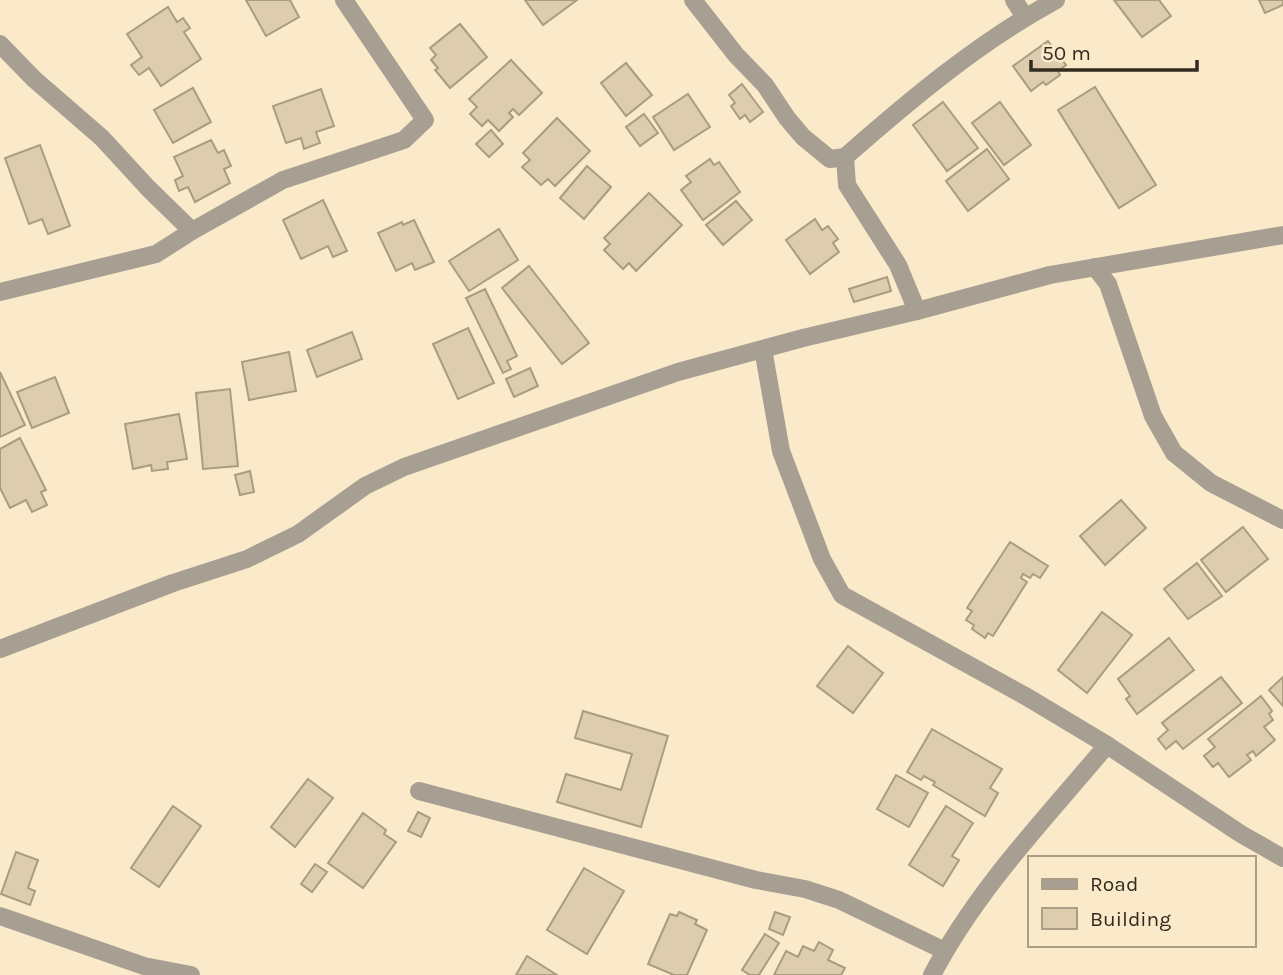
<svg xmlns="http://www.w3.org/2000/svg" width="1283" height="975" viewBox="0 0 1283 975" font-family="Karla,sans-serif">
<style>
.building{fill:#ddccae;stroke:#ac9c7f;stroke-width:2}
.lines{fill:none;stroke-linecap:round;stroke-linejoin:round}
.street{stroke:#a69f92;stroke-width:18}
</style>
<rect width="100%" height="100%" fill="#fbeaca"/>
<!-- building -->
<g class="building">
<path d="M246,0h44l9,17 -33,19z"/>
<path d="M525,0h52l-34,25z"/>
<path d="M1114,0h45l12,16 -29,21z"/>
<path d="M1259,0h24v5l-18,8z"/>
<path d="M168,7l9,15 6,-4 7,10 -6,4 17,27 -40,27 -12,-18 -10,7 -8,-10 11,-8 -15,-23z"/>
<path d="M460,24l27,33 -37,31 -15,-18 3,-2 -7,-8 5,-5 -6,-7z"/>
<path d="M1048,41l18,24 -8,6 2,4 -14,10 -3,-3 -12,9 -18,-25z"/>
<path d="M511,60l31,33 -23,22 -6,-6 -4,4 4,4 -14,14 -11,-11 -6,6 -12,-12 7,-7 -8,-8z"/>
<path d="M626,63l26,32 -26,21 -25,-33z"/>
<path d="M742,84l21,28 -13,10 -5,-7 -5,4 -9,-13 4,-3 -6,-8z"/>
<path d="M1095,87l61,98 -37,23 -61,-98z"/>
<path d="M193,88l18,34 -38,21 -19,-33z"/>
<path d="M321,89l13,37 -18,6 4,11 -16,6 -3,-11 -15,5 -13,-37z"/>
<path d="M688,94l22,33 -36,23 -21,-33z"/>
<path d="M943,102l35,46 -31,23 -34,-46z"/>
<path d="M1000,102l31,43 -27,20 -32,-42z"/>
<path d="M644,114l14,19 -18,13 -14,-19z"/>
<path d="M557,118l33,33 -35,35 -7,-7 -7,6 -19,-18 8,-7 -7,-7z"/>
<path d="M491,130l12,14 -14,13 -13,-13z"/>
<path d="M211,140l7,13 6,-3 7,16 -7,3 6,14 -35,19 -7,-15 -9,4 -4,-11 8,-4 -9,-19z"/>
<path d="M40,145l30,81 -22,8 -6,-15 -13,5 -24,-66z"/>
<path d="M987,149l22,30 -41,32 -22,-30z"/>
<path d="M710,159l4,6 5,-3 21,30 -37,28 -22,-30 10,-8 -5,-6z"/>
<path d="M587,166l24,21 -27,32 -24,-21z"/>
<path d="M649,193l33,32 -46,46 -7,-8 -6,6 -19,-19 6,-6 -6,-6z"/>
<path d="M323,200l24,51 -14,6 -5,-11 -27,13 -18,-39z"/>
<path d="M736,201l16,19 -29,25 -17,-20z"/>
<path d="M815,219l7,11 6,-4 10,13 -5,4 6,9 -29,22 -24,-34z"/>
<path d="M414,220l20,42 -19,8 -3,-7 -16,8 -18,-38 24,-11 1,3z"/>
<path d="M499,229l19,31 -49,31 -20,-30z"/>
<path d="M529,266l60,77 -27,21 -60,-76z"/>
<path d="M887,277l4,14 -37,11 -5,-13z"/>
<path d="M485,289l32,67 -10,5 4,8 -8,4 -37,-75z"/>
<path d="M468,328l26,55 -36,16 -25,-55z"/>
<path d="M352,332l10,27 -45,18 -10,-27z"/>
<path d="M289,352l7,39 -47,9 -7,-38z"/>
<path d="M530,368l8,18 -24,11 -8,-18z"/>
<path d="M0,372l25,53 -25,12z"/>
<path d="M55,377l14,36 -37,15 -15,-36z"/>
<path d="M230,389l8,77 -35,3 -7,-76z"/>
<path d="M179,414l8,45 -20,3 1,7 -16,2 -1,-6 -18,4 -8,-45z"/>
<path d="M20,438l26,52 -5,2 6,13 -15,7 -6,-12 -16,8 -10,-20v-39z"/>
<path d="M250,471l4,21 -14,3 -5,-20z"/>
<path d="M1121,500l25,28 -41,37 -25,-29z"/>
<path d="M1243,527l25,32 -42,33 -25,-32z"/>
<path d="M1010,542l38,24 -8,12 -7,-4 -3,4 -7,-4 -2,4 6,4 -34,54 -5,-3 -3,5 -13,-9 2,-4 -8,-5 6,-9 -5,-3z"/>
<path d="M1197,563l25,33 -34,23 -24,-30z"/>
<path d="M1102,612l30,23 -45,58 -29,-23z"/>
<path d="M1169,638l25,32 -57,44 -11,-15 4,-3 -12,-17z"/>
<path d="M848,646l35,27 -30,40 -36,-27z"/>
<path d="M1221,677l21,26 -59,46 -7,-8 -10,8 -8,-10 10,-9 -6,-7z"/>
<path d="M1283,677v29l-14,-16z"/>
<path d="M1261,696l11,15 -3,3 4,6 -9,7 11,13 -19,16 -3,-5 -6,4 4,5 -22,17 -11,-14 -5,4 -9,-11 11,-9 -7,-8z"/>
<path d="M583,711l85,25 -27,91 -84,-25 9,-28 55,16 11,-36 -57,-16z"/>
<path d="M932,729l70,40 -12,19 8,5 -13,23 -52,-31 2,-3 -11,-6 -3,4 -14,-8z"/>
<path d="M896,775l32,18 -19,34 -32,-18z"/>
<path d="M308,779l25,19 -38,49 -24,-20z"/>
<path d="M173,806l28,20 -42,61 -28,-19z"/>
<path d="M946,806l27,17 -21,33 7,4 -16,26 -34,-21z"/>
<path d="M418,812l12,6 -9,19 -13,-6z"/>
<path d="M363,813l23,17 -2,4 12,8 -33,46 -35,-25z"/>
<path d="M16,852l22,8 -10,28 7,3 -5,14 -29,-11z"/>
<path d="M315,864l12,8 -15,20 -11,-8z"/>
<path d="M584,868l40,23 -37,63 -40,-24z"/>
<path d="M679,912l18,8 -2,4 12,6 -20,45h-13l-26,-11 22,-50 7,2z"/>
<path d="M775,912l15,5 -7,18 -14,-6z"/>
<path d="M765,934l14,9 -20,32h-9l-8,-5z"/>
<path d="M819,942l14,8 -5,10 17,8 -4,7h-67l12,-24 12,6 5,-11 11,5z"/>
<path d="M527,956l30,19h-41z"/>
</g>
<g class="lines">
<!-- street -->
<g class="street">
<path d="M693,0l43,55 29,30 22,33 16,19 27,22 15,-2 2,28 51,80 19,46"/>
<path d="M1014,0l11,17"/>
<path d="M0,44l34,35 68,59 46,50 44,43"/>
<path d="M845,157c66,-58 134,-115 211,-157"/>
<path d="M1095,267l13,17 45,132 21,37 37,30 72,37"/>
<path d="M0,292l156,-38 36,-23 91,-51 121,-40 21,-20 -81,-120"/>
<path d="M763,349l18,102 41,108 20,36 185,102 80,48 134,89 42,24"/>
<path d="M0,649l173,-66 74,-24 51,-25 67,-48 39,-19 274,-95 125,-34 114,-27 133,-36 233,-40"/>
<path d="M419,791l337,89 49,9 34,11 106,51"/>
<path d="M0,916l144,50 47,9"/>
<path d="M932,975c45,-86 113,-156 175,-230"/>
</g>
</g>
<!-- legend -->
<rect x="1028" y="856" width="228" height="91" fill="#fbeaca" stroke="#ab9e86" stroke-width="2"/>
<rect x="1042" y="879" width="35" height="10" fill="#a69f92" stroke="#ab9e86" stroke-width="2"/>
<text x="1090" y="891" font-size="21" fill="#322c20">Road</text>
<rect x="1042" y="908" width="35" height="21" fill="#ddccae" stroke="#ab9e86" stroke-width="2"/>
<text x="1090" y="926" font-size="21" fill="#322c20">Building</text>
<!-- scale -->
<path d="M1031 60v10h166v-10" fill="none" stroke="#322c20" stroke-width="3.5"/>
<text x="1042" y="60" font-size="21" fill="#322c20" stroke="#fbeaca" stroke-width="5" paint-order="stroke">50 m</text>
</svg>
